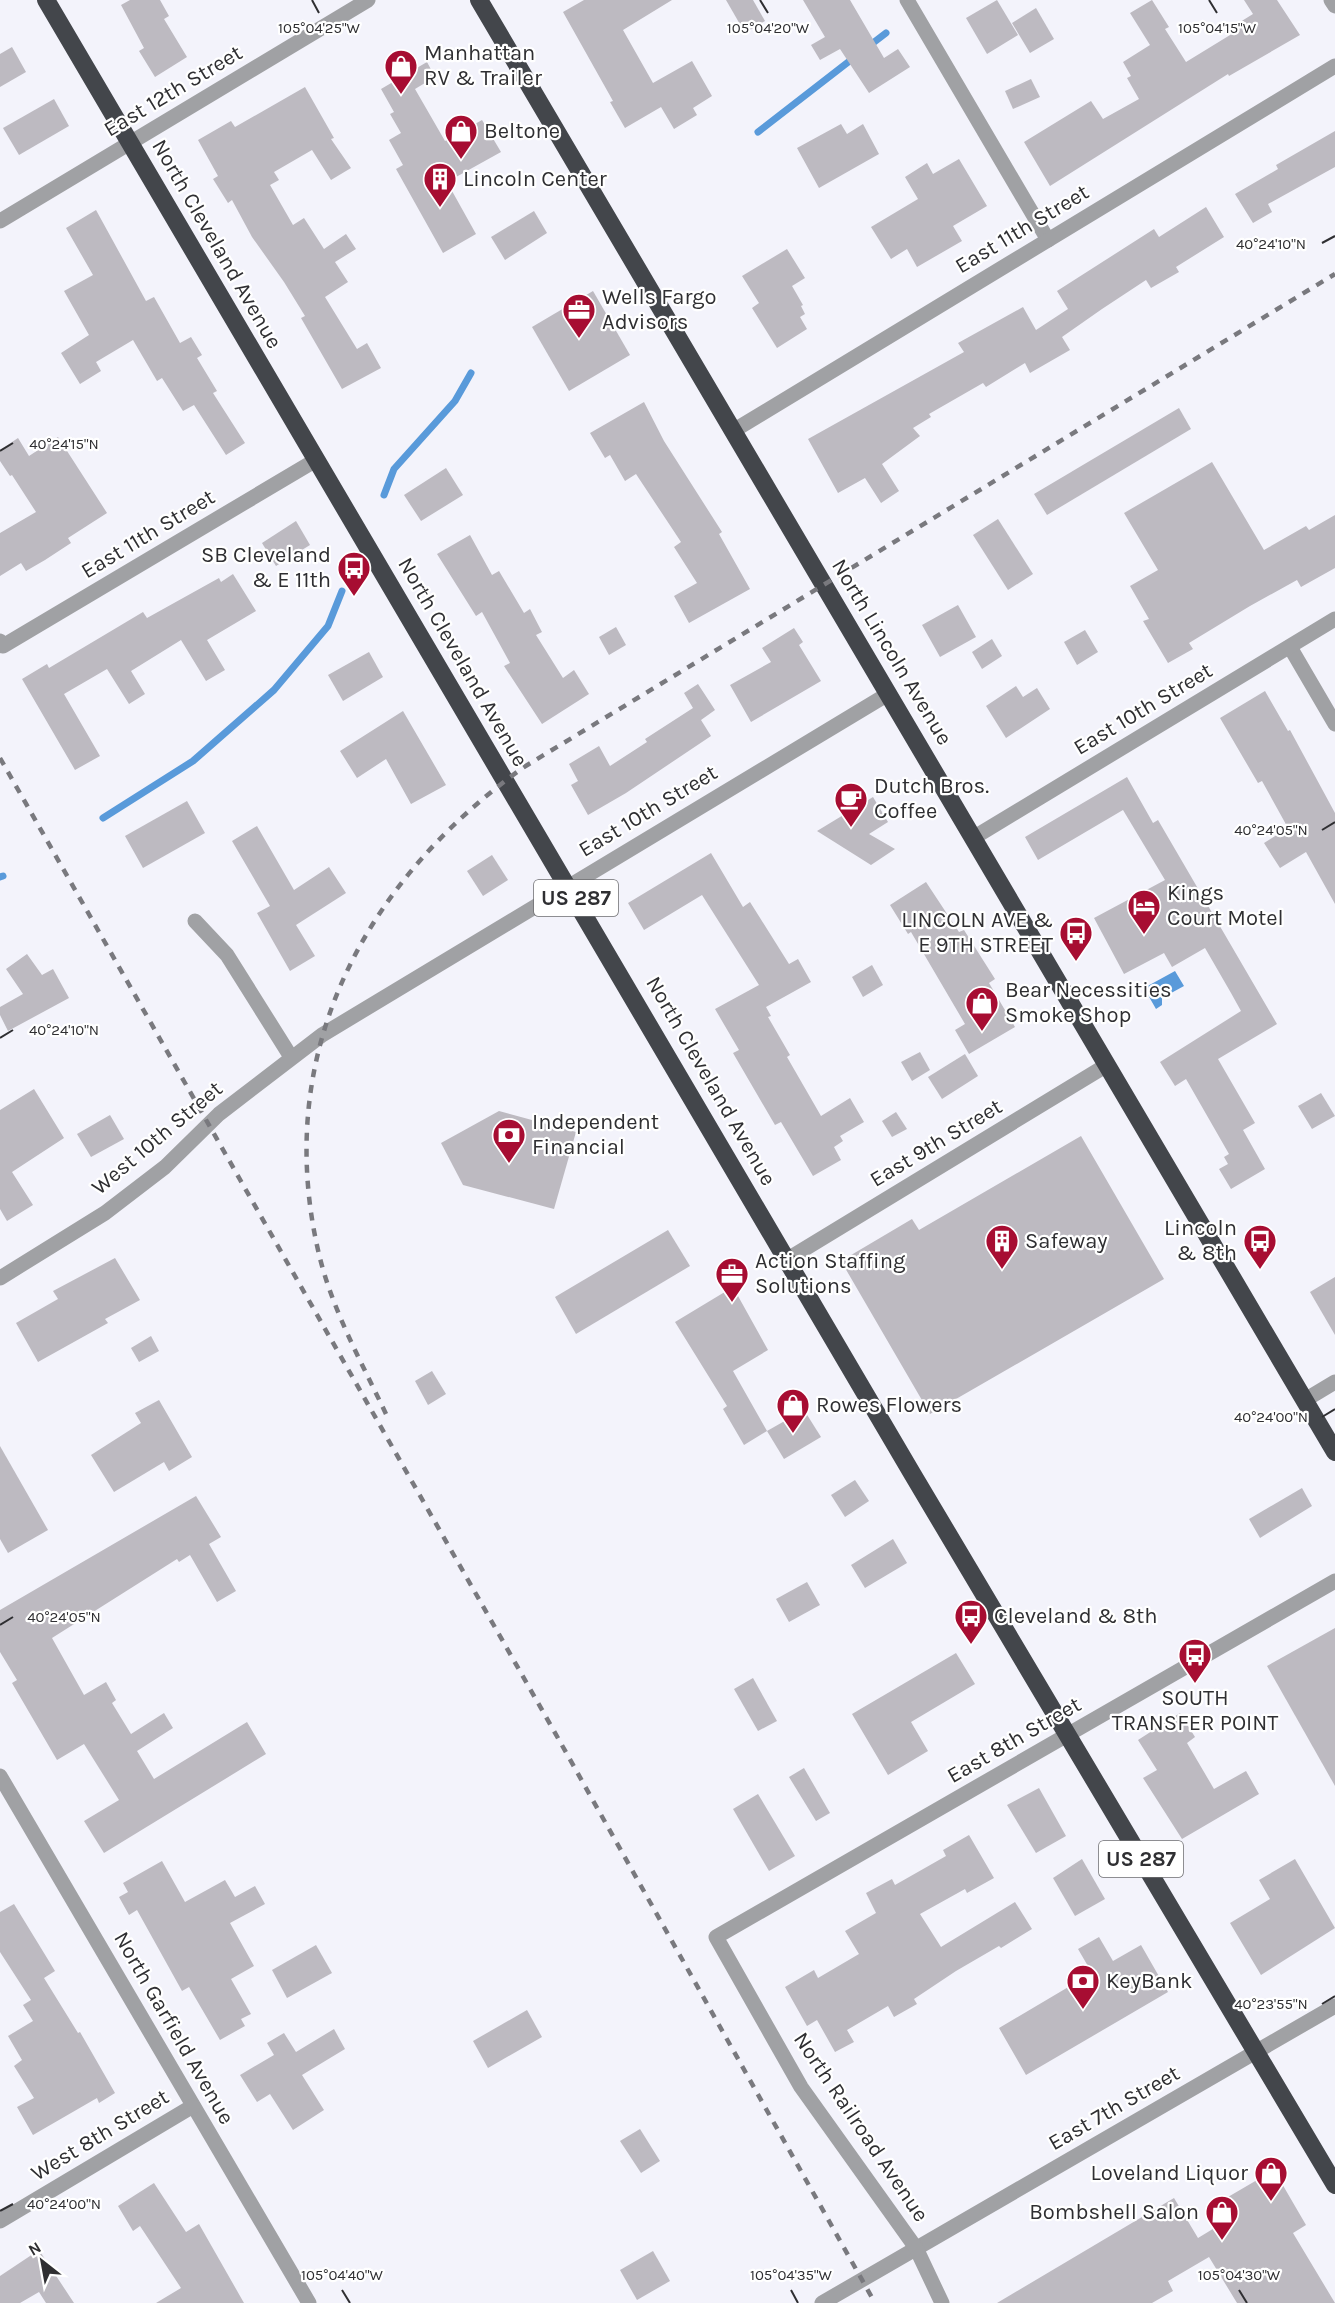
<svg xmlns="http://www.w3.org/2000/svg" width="1335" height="2303" viewBox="0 0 1335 2303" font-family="Karla,sans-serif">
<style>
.water{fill:#599ada}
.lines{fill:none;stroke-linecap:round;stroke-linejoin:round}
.stream{stroke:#599ada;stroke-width:7}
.building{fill:#bdbac1}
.street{stroke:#a0a1a4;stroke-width:15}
.highway{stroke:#43464b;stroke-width:18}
.rail{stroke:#79797e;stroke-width:4.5;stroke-dasharray:8 8;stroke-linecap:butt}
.ticks{fill:none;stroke:#2f2f32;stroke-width:2}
.labels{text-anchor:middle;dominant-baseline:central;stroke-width:4.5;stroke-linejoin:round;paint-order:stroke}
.shield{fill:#fff;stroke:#6d6d70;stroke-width:1.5}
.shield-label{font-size:21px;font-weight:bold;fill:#2f2f32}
.poi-label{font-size:22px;fill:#2f2f32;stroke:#fff;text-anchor:start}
.street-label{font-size:22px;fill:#2f2f32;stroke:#fff}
.ticks-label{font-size:15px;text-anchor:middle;fill:#2f2f32;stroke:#fff;stroke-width:4.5;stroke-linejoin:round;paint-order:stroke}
</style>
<rect width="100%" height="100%" fill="#f3f3fb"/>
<!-- water -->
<path class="water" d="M1175,971l9,15 -22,12v7l-6,4 -12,-21z"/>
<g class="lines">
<!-- stream -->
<g class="stream">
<path d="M869,46l17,-13"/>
<path d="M758,132l98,-76"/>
<path d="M384,495l10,-26 61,-68 16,-28"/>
<path d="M103,818l90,-57 81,-71 54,-64 14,-35"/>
<path d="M0,877l3,-1"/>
</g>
</g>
<!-- building -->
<g class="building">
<path d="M130,0h30l9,16 -5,3 23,38 -32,20 -16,-26 5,-3 -23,-43z"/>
<path d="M584,0h88l-49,30 30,53 39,-22 20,35 -19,12 4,7 -23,14 -13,-22 -36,21 -15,-26 3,-1 -50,-89z"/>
<path d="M726,0h27l12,21 -20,12z"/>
<path d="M803,0h47l34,58 14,-9 12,18 -41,26 -29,-44 -20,11 -9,-15 14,-8z"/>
<path d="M997,0l21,35 -31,19 -21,-36z"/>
<path d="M1152,0l17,27 -4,2 21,33 49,-30 -3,-5 21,-13 -9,-14h33l23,35 -71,41 -1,-2 -178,112 -26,-44 67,-41 12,18 36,-20 -12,-21 4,-2 -8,-14 27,-17 -20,-32z"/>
<path d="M1036,8l18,31 -24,14 -18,-30z"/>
<path d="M12,47l14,25 -26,15v-33z"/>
<path d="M427,62l8,15 -20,12 30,52 37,-21 19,32 -54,30 29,52 -33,19 -47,-84 7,-4 -14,-25 12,-7 -11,-19 4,-2 -13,-23z"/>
<path d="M1031,79l9,18 -27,12 -8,-18z"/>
<path d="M305,87l29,51 -3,1 20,29 -20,12 -19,-30 -38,22 5,8 -9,5 23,40 11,-7 20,31 22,-15 10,15 -21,13 13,20 -23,15 32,52 10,-6 14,25 -39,21 -41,-71 4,-2 -21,-34 -32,-45 -20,-37 -4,3 -15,-24 5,-3 -20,-36 33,-19 4,6z"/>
<path d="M54,99l15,27 -50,29 -16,-27z"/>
<path d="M841,124l6,10 16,-10 16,30 -60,34 -22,-40z"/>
<path d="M1335,131v36l-67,37 4,8 -19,11 -18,-29 43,-25 -2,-4z"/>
<path d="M959,159l28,47 -34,20 9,15 -45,26 -10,-18 -16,10 -20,-32 47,-28 -13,-22 22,-14 6,11z"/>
<path d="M1206,207l18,30 -48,30 3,5 -28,16 -5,-8 -44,29 -40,28 8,13 -40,23 -5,-10 -39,24 -3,-4 -54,31 2,3 -18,11 7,8 -38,28 17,27 -18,12 -16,-25 -27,15 -30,-54 156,-87 -6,-9 65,-36 13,23 32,-21 -11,-18 97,-62 5,8z"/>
<path d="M96,210l50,91 8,-4 26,46 11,-6 11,18 -5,3 20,33 -4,2 32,50 -19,12 -32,-50 -11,6 -21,-33 -5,3 -24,-41 -37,22 5,9 -21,13 -19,-31 28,-18 -25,-44 29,-16 -27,-47z"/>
<path d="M534,211l13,22 -42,27 -14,-23z"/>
<path d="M787,249l18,29 -13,8 11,19 -2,1 4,8 -5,3 7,12 -30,19 -25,-40 7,-5 -17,-27z"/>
<path d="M593,291l37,64 -61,36 -37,-64z"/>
<path d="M644,402l20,39 58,91 -3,2 31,55 -61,34 -15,-27 23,-13 -23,-36 7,-5 -45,-68 -11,7 -15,-26 -5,3 -15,-25z"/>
<path d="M1179,408l12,21 -144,86 -13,-21z"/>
<path d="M58,437l49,76 -39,25 3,5 -26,17 -19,11 -5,-8 -21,13v-43l36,-21 -24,-37 -2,1 -10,-15v-11l18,-12 11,18z"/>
<path d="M1212,462l52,88 42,-24 3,4 26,-15v53l-34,19 -4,-7 -47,26 -61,37 4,6 -25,14 -25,-42 6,-2 -19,-33 28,-16 -34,-57z"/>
<path d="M446,468l17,27 -42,26 -17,-26z"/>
<path d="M998,519l35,55 -25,16 -35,-55z"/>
<path d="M296,521l14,24 -34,21 -14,-23z"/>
<path d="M470,535l22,40 7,-4 25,42 6,-4 12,23 -6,3 27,43 11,-8 15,24 -47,30 -38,-58 6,-3 -28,-51 -6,4 -39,-62z"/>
<path d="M233,574l23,37 -49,29 18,30 -19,11 -25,-41 -50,31 14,23 -16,10 -22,-35 -43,25 36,62 -25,14 -53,-91 25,-15 2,4 94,-56 4,6 72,-40 2,4z"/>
<path d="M958,605l18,32 -36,20 -18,-32z"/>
<path d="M616,627l10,18 -17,10 -10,-18z"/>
<path d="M794,628l9,14 -4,3 22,36 -70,41 -21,-37 41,-23 -9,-14z"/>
<path d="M1085,630l13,22 -21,13 -13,-23z"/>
<path d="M992,639l10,17 -20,13 -10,-17z"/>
<path d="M369,652l14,25 -40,24 -15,-26z"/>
<path d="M698,684l17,26 -14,10 10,16 -85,57 -38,22 -17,-30 7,-4 -9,-17 30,-18 11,20 37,-24 -2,-3 48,-31 -9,-15z"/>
<path d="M1016,686l7,11 14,-9 13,21 -44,29 -20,-32z"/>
<path d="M1265,691l23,40 2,-1 45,83v91l-29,-52 -26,16 -16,-25 24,-15 -26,-47 -4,2 -38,-65z"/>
<path d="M403,711l43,74 -35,19 -25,-45 -29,19 -17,-27z"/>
<path d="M1127,777l26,46 5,-3 119,204 -59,35 37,64 -12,7 22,39 -34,20 -12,-20 9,-5 -4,-7 5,-3 -43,-75 -11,7 -15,-24 81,-51 -10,-18 -26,-45 -33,19 -8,-14 -40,21 -30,-56 71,-38 -42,-70 -85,50 -13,-23z"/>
<path d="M873,797l15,25 -19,12 26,15 -24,16 -54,-34z"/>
<path d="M187,801l18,32 -62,35 -18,-32z"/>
<path d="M257,826l37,64 35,-23 17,26 -50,32 19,31 -25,15 -33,-58 13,-7 -38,-65z"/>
<path d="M711,853l32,54 7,-5 39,62 9,-5 13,23 -45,25 5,9 -3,1 22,38 -3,2 34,59 29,-18 14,24 -24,14 3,5 -9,6 7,13 -28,16 -32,-54 -6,3 -42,-72 6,-3 -24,-41 44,-24 -57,-90 -58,35 -16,-27z"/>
<path d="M492,855l16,25 -25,16 -16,-25z"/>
<path d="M926,882l33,50 5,-2 31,49 -6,4 26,44 -46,27 -14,-24 10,-6 -54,-92 -3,2 -18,-29z"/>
<path d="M27,954l15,21 11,-6 16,29 -61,33 -8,-16v-8l23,-13 -17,-25z"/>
<path d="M872,965l11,20 -20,12 -11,-20z"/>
<path d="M920,1052l10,18 -18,11 -11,-19z"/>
<path d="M965,1054l13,22 -36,23 -14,-22z"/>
<path d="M34,1089l30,49 -52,34 21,33 -26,16 -7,-12v-99z"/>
<path d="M1321,1093l14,23 -23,13 -14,-23z"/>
<path d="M499,1111l77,21 -22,77 -91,-24 -22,-42z"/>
<path d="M896,1112l11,17 -15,8 -10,-16z"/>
<path d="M110,1115l14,24 -33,18 -14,-23z"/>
<path d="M1081,1136l83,143 -234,135 -89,-153 71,-42 7,11z"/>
<path d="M668,1230l22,36 -114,68 -21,-37z"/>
<path d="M115,1258l25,42 -35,19 3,4 -70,39 -22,-39 42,-24 -5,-8z"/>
<path d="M1335,1277v58l-25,-43z"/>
<path d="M733,1287l35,63 -35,21 34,60 -23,14 -21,-36 4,-3 -52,-84z"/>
<path d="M151,1336l8,15 -20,11 -8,-14z"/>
<path d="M432,1371l14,23 -18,11 -13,-24z"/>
<path d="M159,1400l33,57 -23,14 -5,-9 -50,30 -23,-37 50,-32 -6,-10z"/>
<path d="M804,1410l17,27 -37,22 -17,-28z"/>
<path d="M0,1446l48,84 -40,23 -8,-14z"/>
<path d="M855,1480l14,21 -24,16 -14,-22z"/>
<path d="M1302,1488l10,18 -52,32 -11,-19z"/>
<path d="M196,1496l25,41 -12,7 27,47 -19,11 -27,-47 -11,7 -2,-3 -125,79 32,57 22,-13 10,18 -4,3 19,31 33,-21 9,15 -36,23 17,28 93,-57 19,32 -162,99 -20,-32 35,-21 -35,-56 -27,16 -45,-77 5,-3 -17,-28v-42z"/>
<path d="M893,1539l14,24 -42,25 -14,-23z"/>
<path d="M807,1582l13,23 -31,17 -13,-23z"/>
<path d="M1335,1628v158l-68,-120z"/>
<path d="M956,1653l19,31 -64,38 17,29 -40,24 -36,-61z"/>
<path d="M753,1678l24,43 -19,10 -24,-42z"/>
<path d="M1180,1713l15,24 -8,6 27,46 32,-18 13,23 -77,45 -39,-61 14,-8 -19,-30z"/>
<path d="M804,1768l26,45 -14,8 -27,-44z"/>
<path d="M1039,1788l27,48 -30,17 -29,-48z"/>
<path d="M758,1794l37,62 -26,15 -36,-62z"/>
<path d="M969,1835l25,43 -27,15 -2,-4 -45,25 21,33 74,-45 17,27 -31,19 -2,-2 -43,25 -42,28 3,5 -23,13 -6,-11 -41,24 7,12 -19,10 -18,-32 -10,6 -22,-39 29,-17 4,8 41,-24 -14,-23 31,-18 -10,-20 26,-14 3,6 51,-29 -3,-6z"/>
<path d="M1082,1859l23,40 -30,17 -22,-38z"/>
<path d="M1295,1859l40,69 -74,47 -31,-52 40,-24 -11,-19z"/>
<path d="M162,1861l23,41 40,-22 10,17 20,-11 10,18 -35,19 24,43 -23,13 20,35 -10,5 4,7 -25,14 -31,-53 -7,4 -45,-81 -8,5 -10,-18 9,-5 -5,-9z"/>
<path d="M14,1904l41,67 -11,7 34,55 2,-1 35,61 -16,10 -2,-5 -64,37 -16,-28 17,-9 -20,-32 8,-6 -14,-24 25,-15 -10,-16 8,-5 -31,-48v-40z"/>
<path d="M1099,1937l14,24 28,-16 27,47 -142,83 -27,-47 93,-55 -14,-24z"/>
<path d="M316,1945l16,28 -45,25 -15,-28z"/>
<path d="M527,2010l15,27 -54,31 -15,-27z"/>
<path d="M334,2029l11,20 -43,26 22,35 -31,20 -23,-36 -13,8 -17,-27 34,-20 -7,-12 17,-10 12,19z"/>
<path d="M640,2129l20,32 -19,12 -21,-32z"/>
<path d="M1274,2170l32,55 -13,8 42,70h-98l-28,-46 -41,24 5,10 -21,12h-155l177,-105 24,40 28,-17 -10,-17z"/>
<path d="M154,2183l32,49 13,-8 45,79h-88l25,-15 -41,-62 -7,5 -15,-25z"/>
<path d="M39,2250l35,53h-28l-7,-11 -19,11h-20v-27z"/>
<path d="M653,2251l17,30 -33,19 -17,-30z"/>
</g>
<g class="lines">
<!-- street -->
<g class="street">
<path d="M907,0l141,240"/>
<path d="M1331,0l4,6"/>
<path d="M0,221l368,-221"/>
<path d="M733,431l602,-365"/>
<path d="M0,641l3,5 313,-186"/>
<path d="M1290,647l45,77"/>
<path d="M973,838l362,-219"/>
<path d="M195,921l32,34 64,102"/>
<path d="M788,1259l319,-194"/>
<path d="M0,1278l105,-65 60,-46 54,-53 103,-79 566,-341"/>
<path d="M1305,1400l30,-18"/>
<path d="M0,1776l309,527"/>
<path d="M0,2221l193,-115"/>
<path d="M822,2303l513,-297"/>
<path d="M942,2303l-26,-55 -115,-161 -85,-150 619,-356"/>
</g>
<!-- highway -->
<g class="highway">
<path d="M46,0l867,1475 422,710"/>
<path d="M479,0l856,1452"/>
</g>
<!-- rail -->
<g class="rail">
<path d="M0,758l554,973 321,572"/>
<path d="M386,1414c-25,-53 -55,-106 -68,-164 -45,-197 46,-369 206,-483l811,-493"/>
</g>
</g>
<!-- ticks -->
<path class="ticks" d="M312,0l7,13M760,0l8,13M1209,0l8,13M1322,243l13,-7M0,451l13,-8M1322,830l13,-8M0,1038l13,-8M1322,1417l13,-8M0,1625l13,-8M1322,2004l13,-8M0,2211l13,-7M342,2290l8,13M791,2290l7,13M1239,2290l8,13"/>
<!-- icons -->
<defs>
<symbol id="shop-pin" viewBox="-11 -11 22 30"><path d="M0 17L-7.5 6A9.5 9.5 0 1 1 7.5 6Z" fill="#a70d32" stroke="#fff"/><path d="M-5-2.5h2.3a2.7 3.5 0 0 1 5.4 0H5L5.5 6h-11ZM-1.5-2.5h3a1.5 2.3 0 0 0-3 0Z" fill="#fff"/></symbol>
<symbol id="building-pin" viewBox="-11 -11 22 30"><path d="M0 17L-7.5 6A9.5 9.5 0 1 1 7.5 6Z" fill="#a70d32" stroke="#fff"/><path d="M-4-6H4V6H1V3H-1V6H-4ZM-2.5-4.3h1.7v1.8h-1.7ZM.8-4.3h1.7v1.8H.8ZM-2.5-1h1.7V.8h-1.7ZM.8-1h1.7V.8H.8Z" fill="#fff"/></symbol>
<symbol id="office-pin" viewBox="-11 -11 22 30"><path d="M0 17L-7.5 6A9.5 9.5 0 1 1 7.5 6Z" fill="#a70d32" stroke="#fff"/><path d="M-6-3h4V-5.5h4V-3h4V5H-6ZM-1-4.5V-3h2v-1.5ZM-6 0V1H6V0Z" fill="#fff"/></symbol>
<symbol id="bus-pin" viewBox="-11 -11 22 30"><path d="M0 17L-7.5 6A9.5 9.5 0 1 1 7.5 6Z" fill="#a70d32" stroke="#fff"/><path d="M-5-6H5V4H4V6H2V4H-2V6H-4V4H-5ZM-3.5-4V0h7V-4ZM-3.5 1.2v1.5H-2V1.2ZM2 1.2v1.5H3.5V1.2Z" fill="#fff"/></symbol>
<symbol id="cafe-pin" viewBox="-11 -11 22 30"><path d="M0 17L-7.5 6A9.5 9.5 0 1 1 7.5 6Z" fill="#a70d32" stroke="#fff"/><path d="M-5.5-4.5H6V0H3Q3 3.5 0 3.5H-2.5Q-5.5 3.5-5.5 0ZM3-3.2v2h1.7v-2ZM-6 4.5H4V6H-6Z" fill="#fff"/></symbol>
<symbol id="hotel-pin" viewBox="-11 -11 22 30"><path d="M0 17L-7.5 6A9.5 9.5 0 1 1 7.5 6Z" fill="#a70d32" stroke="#fff"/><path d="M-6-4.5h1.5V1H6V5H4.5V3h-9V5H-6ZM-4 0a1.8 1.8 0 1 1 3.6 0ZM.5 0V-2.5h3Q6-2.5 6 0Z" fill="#fff"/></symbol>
<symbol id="bank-pin" viewBox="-11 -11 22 30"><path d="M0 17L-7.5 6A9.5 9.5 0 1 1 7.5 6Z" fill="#a70d32" stroke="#fff"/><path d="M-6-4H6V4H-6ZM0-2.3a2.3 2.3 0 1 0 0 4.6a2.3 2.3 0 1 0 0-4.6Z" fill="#fff"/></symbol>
</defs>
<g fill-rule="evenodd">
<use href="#shop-pin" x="382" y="47" width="38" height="52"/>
<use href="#shop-pin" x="442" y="112" width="38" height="52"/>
<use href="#building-pin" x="421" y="160" width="38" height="52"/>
<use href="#office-pin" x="560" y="291" width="38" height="52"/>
<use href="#bus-pin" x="335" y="549" width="38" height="52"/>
<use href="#cafe-pin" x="832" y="780" width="38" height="52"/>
<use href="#hotel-pin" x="1125" y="887" width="38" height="52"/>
<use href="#bus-pin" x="1057" y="914" width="38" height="52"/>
<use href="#shop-pin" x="963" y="984" width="38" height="52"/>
<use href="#bank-pin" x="490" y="1116" width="38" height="52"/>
<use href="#building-pin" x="983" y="1222" width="38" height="52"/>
<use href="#bus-pin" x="1241" y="1222" width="38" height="52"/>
<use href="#office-pin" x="713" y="1255" width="38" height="52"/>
<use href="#shop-pin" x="774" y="1386" width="38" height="52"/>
<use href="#bus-pin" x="952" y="1597" width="38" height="52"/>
<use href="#bus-pin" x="1176" y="1636" width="38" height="52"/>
<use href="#bank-pin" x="1064" y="1962" width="38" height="52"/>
<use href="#shop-pin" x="1252" y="2154" width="38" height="52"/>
<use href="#shop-pin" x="1203" y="2193" width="38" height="52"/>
</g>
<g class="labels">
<!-- shield labels -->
<g class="shield">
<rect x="534" y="880" width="84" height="36" rx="4.5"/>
<rect x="1099" y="1841" width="84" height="36" rx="4.5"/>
</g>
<g class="shield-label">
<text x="576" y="898">US 287</text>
<text x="1141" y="1859">US 287</text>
</g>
<!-- poi labels -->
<g class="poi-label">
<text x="424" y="53">Manhattan<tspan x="424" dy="25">RV &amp; Trailer</tspan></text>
<text x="484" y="131">Beltone</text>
<text x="463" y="179">Lincoln Center</text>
<text x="602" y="297">Wells Fargo<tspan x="602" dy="25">Advisors</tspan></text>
<text x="331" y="555" text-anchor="end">SB Cleveland<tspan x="331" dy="25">&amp; E 11th</tspan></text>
<text x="874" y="786">Dutch Bros.<tspan x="874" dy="25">Coffee</tspan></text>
<text x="1167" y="893">Kings<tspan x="1167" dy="25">Court Motel</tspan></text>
<text x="1053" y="920" text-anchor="end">LINCOLN AVE &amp;<tspan x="1053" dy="25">E 9TH STREET</tspan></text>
<text x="1005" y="990">Bear Necessities<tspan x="1005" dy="25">Smoke Shop</tspan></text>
<text x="532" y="1122">Independent<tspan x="532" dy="25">Financial</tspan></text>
<text x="1237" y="1228" text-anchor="end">Lincoln<tspan x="1237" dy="25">&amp; 8th</tspan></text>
<text x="1025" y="1241">Safeway</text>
<text x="755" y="1261">Action Staffing<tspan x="755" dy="25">Solutions</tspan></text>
<text x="816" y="1405">Rowes Flowers</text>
<text x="994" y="1616">Cleveland &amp; 8th</text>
<text x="1195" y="1698" text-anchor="middle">SOUTH<tspan x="1195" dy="25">TRANSFER POINT</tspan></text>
<text x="1106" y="1981">KeyBank</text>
<text x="1248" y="2173" text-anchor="end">Loveland Liquor</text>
<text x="1199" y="2212" text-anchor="end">Bombshell Salon</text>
</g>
<!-- street labels -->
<g class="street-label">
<text transform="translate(173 91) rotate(-31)">East 12th Street</text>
<text transform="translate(1022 229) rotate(-31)">East 11th Street</text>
<text transform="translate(217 244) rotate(60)">North Cleveland Avenue</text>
<text transform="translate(148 534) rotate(-31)">East 11th Street</text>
<text transform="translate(892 652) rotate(59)">North Lincoln Avenue</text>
<text transform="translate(463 662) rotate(60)">North Cleveland Avenue</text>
<text transform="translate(1143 709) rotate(-31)">East 10th Street</text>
<text transform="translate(648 811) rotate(-31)">East 10th Street</text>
<text transform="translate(711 1081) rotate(60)">North Cleveland Avenue</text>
<text transform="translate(157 1138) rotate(-40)">West 10th Street</text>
<text transform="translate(936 1143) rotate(-31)">East 9th Street</text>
<text transform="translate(1014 1740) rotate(-30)">East 8th Street</text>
<text transform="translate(174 2028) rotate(60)">North Garfield Avenue</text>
<text transform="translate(1114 2108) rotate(-30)">East 7th Street</text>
<text transform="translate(861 2127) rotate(56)">North Railroad Avenue</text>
<text transform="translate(100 2135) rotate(-31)">West 8th Street</text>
</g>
</g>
<g class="ticks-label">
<text x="319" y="33">105°04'25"W</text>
<text x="768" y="33">105°04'20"W</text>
<text x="1217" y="33">105°04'15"W</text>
<text x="1271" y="249">40°24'10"N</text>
<text x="64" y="449">40°24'15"N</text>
<text x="1271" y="835">40°24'05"N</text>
<text x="64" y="1035">40°24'10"N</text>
<text x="1271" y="1422">40°24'00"N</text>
<text x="64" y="1622">40°24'05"N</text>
<text x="1271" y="2009">40°23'55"N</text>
<text x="64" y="2209">40°24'00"N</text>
<text x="342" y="2280">105°04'40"W</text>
<text x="791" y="2280">105°04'35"W</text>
<text x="1239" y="2280">105°04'30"W</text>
</g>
<!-- north arrow -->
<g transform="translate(42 2261) rotate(329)" stroke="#ffffff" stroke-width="4.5" paint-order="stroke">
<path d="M0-4.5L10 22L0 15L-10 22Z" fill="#2f2f32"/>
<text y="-9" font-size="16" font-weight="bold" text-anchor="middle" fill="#2f2f32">N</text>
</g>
</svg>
